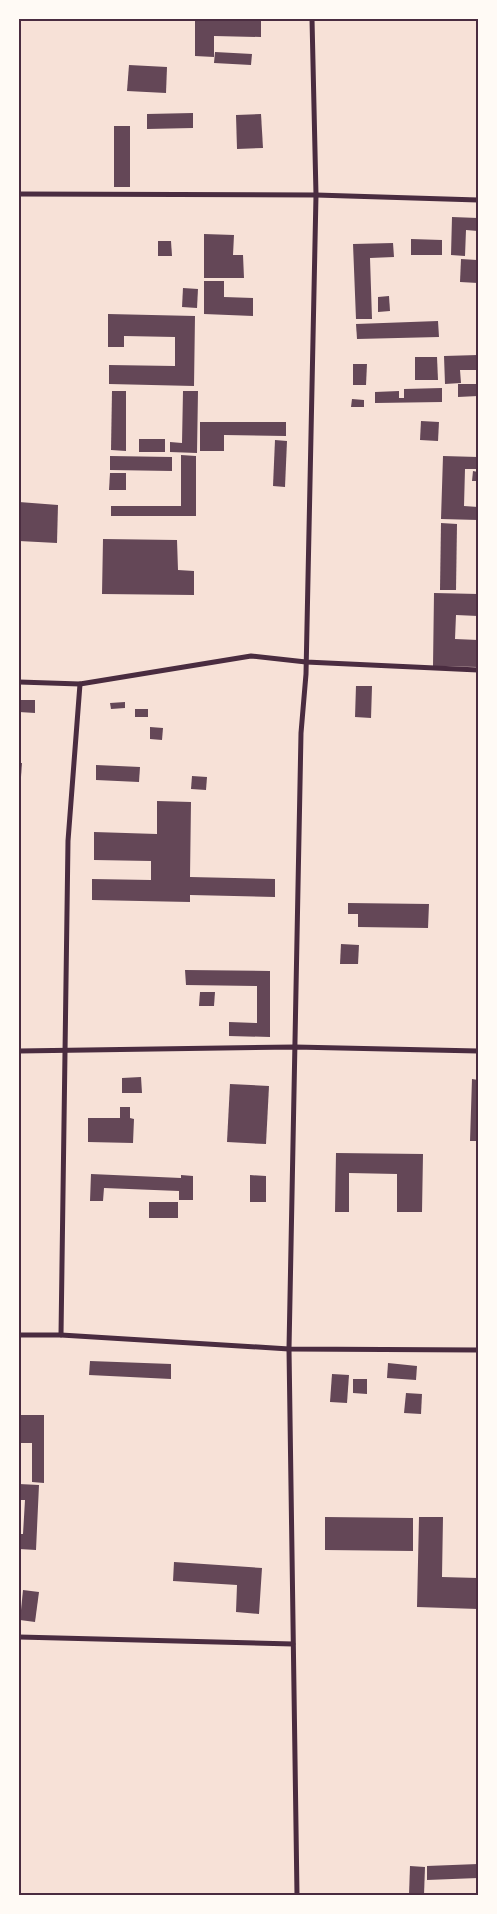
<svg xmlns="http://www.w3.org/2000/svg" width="497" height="1914" viewBox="0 0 497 1914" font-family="Roboto,sans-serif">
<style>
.building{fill:#644757}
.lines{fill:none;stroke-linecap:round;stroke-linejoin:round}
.minor{stroke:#4a2c40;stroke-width:5}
.neatline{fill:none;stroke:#4a2c40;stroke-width:2}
</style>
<rect width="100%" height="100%" fill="#f7e1d7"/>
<!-- building -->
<g class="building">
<path d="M195,20l66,1v16l-47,-1v21l-19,-1z"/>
<path d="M215,52l37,2 -1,11 -37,-2z"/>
<path d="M129,65l38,2 -1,26 -39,-2z"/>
<path d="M193,113v15l-46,1v-15z"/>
<path d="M261,114l2,34 -26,1 -1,-34z"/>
<rect x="114" y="126" width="16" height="61"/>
<path d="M452,217l26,1v13l-12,-1 -1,26 -14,-1z"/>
<path d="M204,234l30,1 -1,20h10l1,23h-40z"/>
<path d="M411,239l31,1v15h-31z"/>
<path d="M158,241h13l1,15h-14z"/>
<path d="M393,243l1,14 -24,1 2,61h-16l-3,-75z"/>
<path d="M461,259l16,1 1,23 -18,-1z"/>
<path d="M204,281h20v16l29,1v18l-49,-2z"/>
<path d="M183,288l15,1 -1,19 -15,-1z"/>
<path d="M389,296l1,15 -12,1v-15z"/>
<path d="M108,314l87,2 -1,70 -85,-2v-19l66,1v-29l-51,-1v11h-16z"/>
<path d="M438,321l1,16 -82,2 -1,-15z"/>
<path d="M478,355v15h-18l1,13 -16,1 -1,-28z"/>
<path d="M415,357h22l1,23h-23z"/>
<path d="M353,364h14l-1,21h-13z"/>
<path d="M458,384h20v12l-20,1z"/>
<path d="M442,388v14l-67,1v-11l24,-1v7h5v-9z"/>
<path d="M112,391h14v60l-15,-1z"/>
<path d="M183,391h15l-1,62 -27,-1v-10l12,1z"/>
<path d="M352,399l12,1v7h-13z"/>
<path d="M421,421l18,1 -1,19 -18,-1z"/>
<path d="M200,422h86v14l-62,-1v16h-24z"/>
<rect x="139" y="439" width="26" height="13"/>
<path d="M275,440l12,1 -2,46 -12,-1z"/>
<path d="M181,455l15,1v60h-85v-10h70z"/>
<path d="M110,456l62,1v14l-62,-1z"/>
<path d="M443,456l35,1v12h-13l-1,37 14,1v13l-37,-1z"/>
<path d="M473,471l5,1v9h-6z"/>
<path d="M110,473h16v17h-17z"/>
<path d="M19,502l39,3 -1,38 -38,-2z"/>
<path d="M441,523l16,1 -1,66h-16z"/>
<path d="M103,539l74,1 1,30 16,1v24l-92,-1z"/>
<path d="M434,593l44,1v22l-22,-1 -1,24 23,1v27l-45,-1z"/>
<path d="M356,686h16l-1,32 -16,-1z"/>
<path d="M19,700h16v13l-16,-1z"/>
<path d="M125,702v6l-14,1 -1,-6z"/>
<rect x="135" y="709" width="13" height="8"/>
<path d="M150,727l13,1 -1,12 -12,-1z"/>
<path d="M19,763h3l-1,14h-2z"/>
<path d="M96,765l44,2 -1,15 -43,-2z"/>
<path d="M192,776l15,1 -1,13 -15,-1z"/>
<path d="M157,801l34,1 -1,75 85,2v18l-85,-2v7l-98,-2v-21l59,1v-19l-57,-1v-28l63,2z"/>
<path d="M348,903l81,1 -1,24 -70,-1v-13h-10z"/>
<path d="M341,944l18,1 -1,19h-18z"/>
<path d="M185,970l85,1v66l-41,-1v-14l28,1v-37l-71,-1z"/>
<path d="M200,992h15l-1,14h-15z"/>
<path d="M141,1077l1,16h-20v-15z"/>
<path d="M472,1079l6,1v61h-8z"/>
<path d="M230,1084l39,2 -3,58 -39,-2z"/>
<path d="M120,1107h10v11l4,1 -1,24 -45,-1v-24h32z"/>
<path d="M336,1153l87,1 -1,58h-25v-38l-48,-1v39h-14z"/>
<path d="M91,1174l90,4v-3l12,1v24h-14v-9l-75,-3 -1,13h-13z"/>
<path d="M250,1175l16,1v26h-16z"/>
<rect x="149" y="1202" width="29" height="16"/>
<path d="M90,1361l81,3v15l-82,-4z"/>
<path d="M388,1363l29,3 -1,14 -29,-2z"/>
<path d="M332,1374l17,1 -2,28 -17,-1z"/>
<path d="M353,1379h14v15l-14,-1z"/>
<path d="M406,1393l16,1 -1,20 -17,-1z"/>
<path d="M19,1415h25v68l-12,-1v-39h-13z"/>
<path d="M19,1484l20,1 -3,65 -17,-1v-15h4l2,-34h-6z"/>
<path d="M325,1517l88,1v33l-88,-1z"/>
<path d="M419,1517h24l-1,60 36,1v31l-61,-2z"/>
<path d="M174,1562l88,6 -3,46 -23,-2 1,-27 -64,-4z"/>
<path d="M23,1590l16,2 -4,30 -15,-2z"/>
<path d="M478,1864v14l-51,2v-14z"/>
<path d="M410,1866l15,1 -1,28h-15z"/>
</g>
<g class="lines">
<!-- minor -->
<g class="minor">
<path d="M19,194l297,1 162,5"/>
<path d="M19,682l61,2 171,-28 55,6 172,8"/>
<path d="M19,1051l276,-4 183,4"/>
<path d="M19,1335h42l228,14 189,1"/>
<path d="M61,1335l7,-494 12,-157"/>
<path d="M19,1637l274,7"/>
<path d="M297,1895l-8,-546 12,-616 5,-59 10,-479 -4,-176"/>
</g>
</g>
<!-- border -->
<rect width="497" height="1914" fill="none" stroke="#fffaf5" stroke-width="40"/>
<rect x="20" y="20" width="457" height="1874" class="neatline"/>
</svg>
